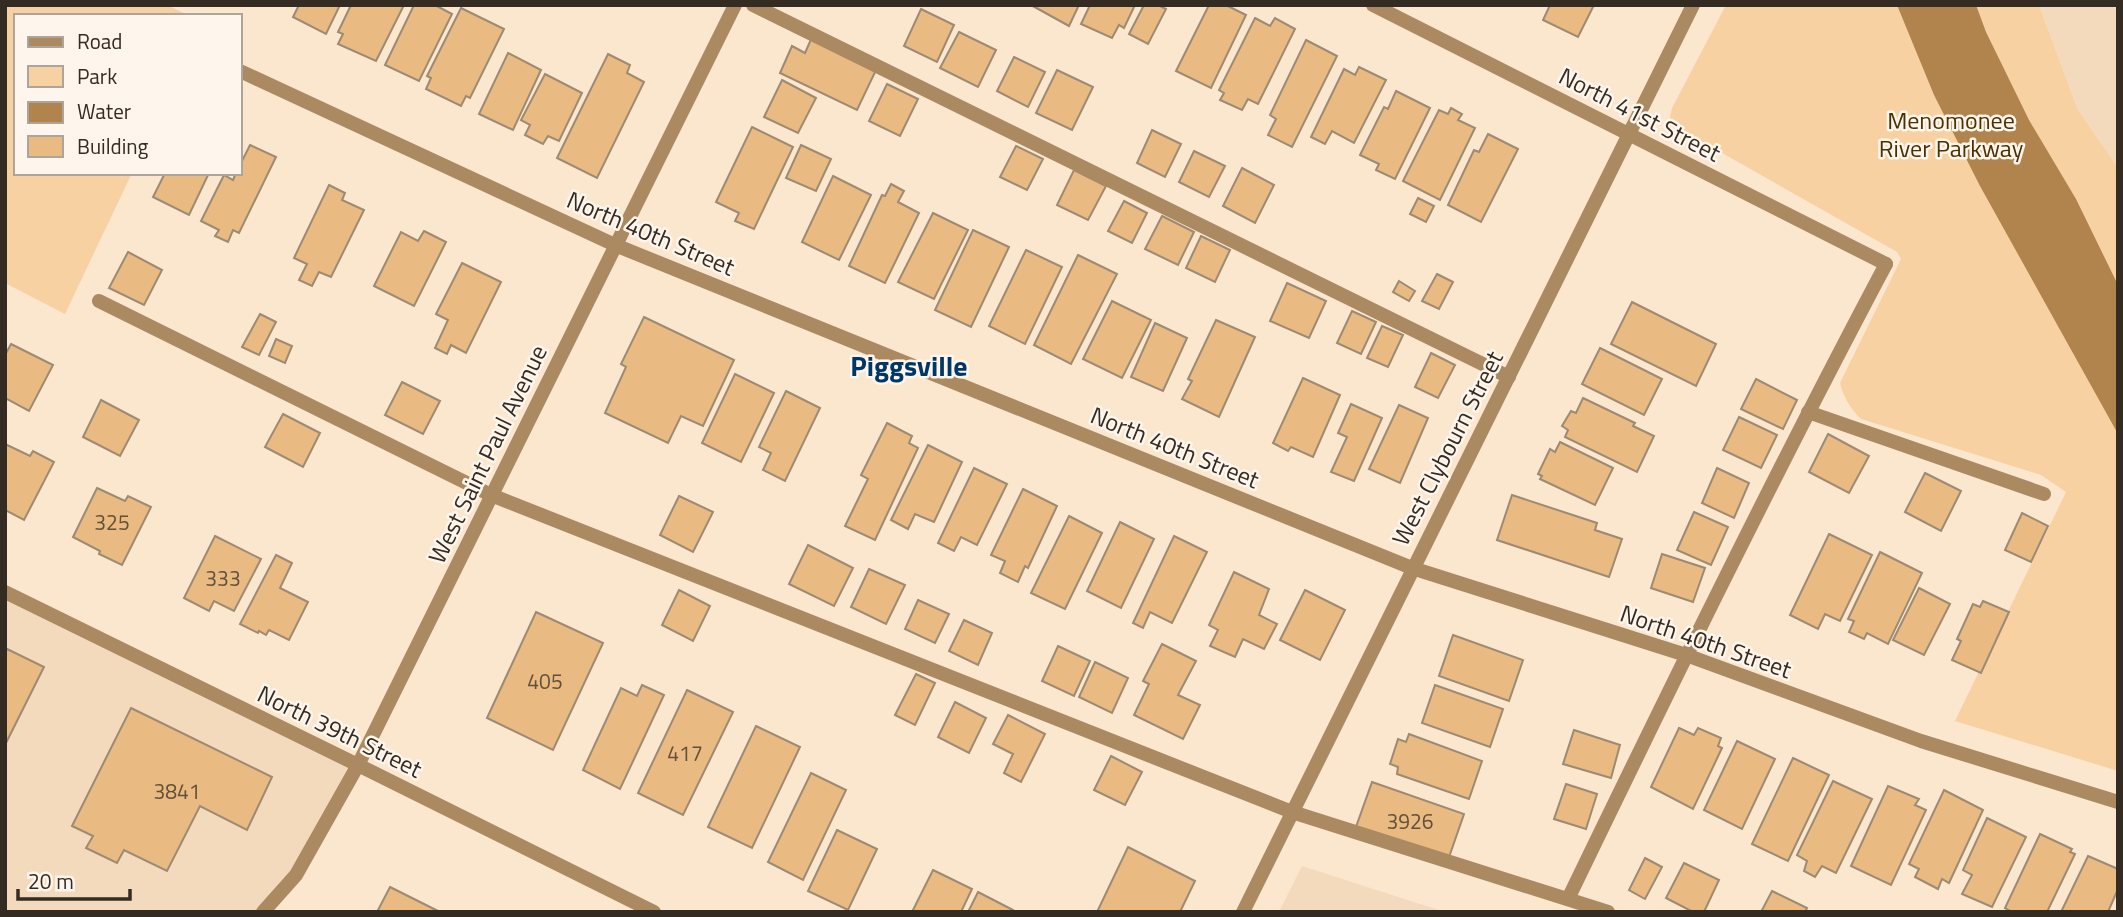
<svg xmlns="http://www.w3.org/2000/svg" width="2123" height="917" viewBox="0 0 2123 917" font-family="'Titillium Web',sans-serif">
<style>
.built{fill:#f4dabc}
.green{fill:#f8d1a3}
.water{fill:#b0844c}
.building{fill:#e9ba81;stroke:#9d8a73;stroke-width:2}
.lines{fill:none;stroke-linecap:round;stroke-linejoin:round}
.service{stroke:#ab8a62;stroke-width:14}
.minor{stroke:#ab8a62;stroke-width:14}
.tertiary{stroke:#ab8a62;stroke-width:14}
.labels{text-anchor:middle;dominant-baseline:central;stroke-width:5;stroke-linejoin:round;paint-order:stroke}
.number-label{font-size:21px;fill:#61503a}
.street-label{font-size:24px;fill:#342c22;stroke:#fef6ec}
.park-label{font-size:24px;fill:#4e3000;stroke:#fef6ec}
.quarter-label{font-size:28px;font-weight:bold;fill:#003767;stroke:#fef6ec}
</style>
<rect width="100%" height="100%" fill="#fbe6ce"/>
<!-- built -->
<g class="built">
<path d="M2039,5h79v163l-41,-60z"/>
<path d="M5,592l353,173 -62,110 -33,37h-258z"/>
<path d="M1302,866l143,46h-166z"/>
</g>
<!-- green -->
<g class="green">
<path d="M5,5h162l23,11h-174v157h116l-67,141 -60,-31z"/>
<path d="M1726,5h313l38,103 41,60v603l-163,-50 111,-229 -25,-17 -180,-56c-11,-11 -17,-21 -21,-36l61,-124 -4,-7 -212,-120 -15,-14 2,-10z"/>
</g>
<!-- water -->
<path class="water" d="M1897,5h79l10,27 43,88 47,79 42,86v149l-138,-248 -46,-91z"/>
<!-- building -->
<g class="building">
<path d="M299,5h41l-14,29 -33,-17z"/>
<path d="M351,5h53l-28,56 -38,-17 5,-10 -5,-2z"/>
<path d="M414,5h21l17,9 -33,67 -34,-16z"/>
<path d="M1031,5h48l-10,21z"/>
<path d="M1090,5h45l-11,23 -5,-3 -7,13 -31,-14z"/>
<path d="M1144,5h14l8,4 -18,35 -19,-10z"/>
<path d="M1209,5h17l20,10 -35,73 -35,-17z"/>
<path d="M1550,5h44l-16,32 -35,-17z"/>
<path d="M461,8l43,21 -34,69 -4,-2 -5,10 -35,-17 5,-11 -4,-2z"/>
<path d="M921,9l33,16 -17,37 -33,-16z"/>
<path d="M1255,18l15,8 5,-8 20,11 -37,75 -10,-5 -6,11 -22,-10 4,-7 -5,-3z"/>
<path d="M959,32l37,18 -18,37 -38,-19z"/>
<path d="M812,37l65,31 -20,42 -77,-37 12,-27 13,7z"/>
<path d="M1306,40l31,16 -45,91 -24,-12 8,-16 -6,-4z"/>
<path d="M508,53l33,17 -28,60 -34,-16z"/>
<path d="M608,54l22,11 -3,8 17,9 -47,96 -40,-20z"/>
<path d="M1014,57l31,15 -17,35 -31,-16z"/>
<path d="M1359,67l27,13 -32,63 -22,-12 -7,13 -14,-7 33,-68 11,6z"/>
<path d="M1057,70l36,17 -21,43 -36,-17z"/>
<path d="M545,74l37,19 -23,48 -11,-5 -5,8 -18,-9 5,-10 -9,-5z"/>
<path d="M782,80l34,18 -18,35 -34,-16z"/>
<path d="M887,84l31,15 -18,37 -31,-15z"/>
<path d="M1396,91l34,17 -35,71 -19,-9 3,-6 -19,-9 24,-48 4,2z"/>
<path d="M1451,108l11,6 -4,6 17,8 -35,72 -37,-19 36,-71 9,4z"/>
<path d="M752,127l41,20 -39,82 -19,-8 4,-8 -23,-11z"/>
<path d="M1152,130l29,14 -16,33 -28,-14z"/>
<path d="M1488,134l30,15 -37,73 -33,-17 26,-55 5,2z"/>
<path d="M250,145l26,12 -37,76 -6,-3 -5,12 -13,-6 4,-6 -18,-9 23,-46 9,5 3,-7h4v-8z"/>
<path d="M801,145l30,14 -15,32 -30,-13z"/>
<path d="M1016,146l27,13 -16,31 -27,-13z"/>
<path d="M1194,151l31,15 -16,31 -30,-15z"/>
<path d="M1242,168l32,17 -19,38 -32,-17z"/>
<path d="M1074,170l32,16 -18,34 -31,-15z"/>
<path d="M165,173h44l-20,42 -36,-18z"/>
<path d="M833,176l38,19 -32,65 -37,-18z"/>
<path d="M891,184l13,7 -6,11 21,11 -34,70 -36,-17 33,-71 3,1z"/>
<path d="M329,185l16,8 -3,7 22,10 -33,67 -12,-5 -7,14 -13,-6 8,-16 -13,-6z"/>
<path d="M1418,198l16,8 -8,16 -16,-8z"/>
<path d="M1124,201l23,12 -15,30 -24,-12z"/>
<path d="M933,213l35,17 -34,69 -36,-17z"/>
<path d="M1162,216l32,16 -16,33 -33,-16z"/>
<path d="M973,230l36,17 -38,80 -36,-17z"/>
<path d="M424,231l22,11 -32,64 -40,-20 27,-54 17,9z"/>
<path d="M1201,236l29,14 -15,32 -29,-14z"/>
<path d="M1026,250l36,17 -37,77 -36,-18z"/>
<path d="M128,252l34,18 -18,35 -35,-17z"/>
<path d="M1078,255l39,19 -46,90 -37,-19z"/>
<path d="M462,263l39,19 -35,71 -15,-8 -4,9 -12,-6 13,-28 -12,-6z"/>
<path d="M1437,274l16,8 -14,27 -17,-8z"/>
<path d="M1399,281l16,10 -6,10 -16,-9z"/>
<path d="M1287,283l39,18 -17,37 -39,-17z"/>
<path d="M1112,301l39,19 -29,58 -39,-19z"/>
<path d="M1632,302l84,42 -20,42 -85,-42z"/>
<path d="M1352,311l24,11 -15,32 -24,-11z"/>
<path d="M260,314l16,8 -17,33 -17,-8z"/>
<path d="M644,317l90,43 -31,66 -22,-10 -13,27 -63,-30 21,-46 -5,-3z"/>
<path d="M1216,320l39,17 -36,80 -37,-18 10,-18 -4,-2z"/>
<path d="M1155,323l32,15 -24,53 -32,-14z"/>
<path d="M1382,326l21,9 -15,32 -21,-9z"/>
<path d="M276,339l16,7 -7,17 -16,-7z"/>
<path d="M11,344l42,21 -24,46 -24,-13v-43z"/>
<path d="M1600,348l62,31 -18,36 -62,-31z"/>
<path d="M1431,353l24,12 -17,33 -23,-11z"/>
<path d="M735,374l39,19 -33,69 -39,-19z"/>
<path d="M1303,378l37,17 -27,62 -22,-10 -3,4 -15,-8z"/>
<path d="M1756,379l41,21 -14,29 -42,-20z"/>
<path d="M402,382l38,19 -17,33 -38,-19z"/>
<path d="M786,391l34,17 -35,73 -22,-11 8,-17 -12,-6z"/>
<path d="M1583,398l52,25 -2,3 21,10 -17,36 -72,-35 3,-7 -6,-4 9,-15 5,2z"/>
<path d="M101,400l38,20 -19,36 -37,-19z"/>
<path d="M1351,404l31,14 -28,63 -23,-9 16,-35 -9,-4z"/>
<path d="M1399,405l29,13 -28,65 -31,-14z"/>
<path d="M283,414l37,19 -17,34 -38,-20z"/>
<path d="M1739,417l38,18 -16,33 -38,-18z"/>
<path d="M887,423l25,13 -3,7 9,5 -43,92 -30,-14 23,-47 -7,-4z"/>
<path d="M1828,434l41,22 -20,37 -40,-21z"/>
<path d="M1560,442l53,26 -18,37 -55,-26 2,-3 -4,-2 12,-25 5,3z"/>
<path d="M5,444l25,12 3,-5 21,11 -30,58 -19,-10z"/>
<path d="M928,445l34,17 -28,60 -19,-8 -7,15 -17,-9z"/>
<path d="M974,468l33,16 -30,61 -16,-8 -7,14 -16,-8z"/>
<path d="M1717,468l32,15 -15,35 -32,-15z"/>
<path d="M1925,473l36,18 -20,40 -36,-19z"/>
<path d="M97,488l28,13 3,-5 23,11 -29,58 -23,-11 1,-3 -27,-14z"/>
<path d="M1023,489l34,17 -29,62 -3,-2 -7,16 -18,-9 5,-12 -14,-6z"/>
<path d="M1512,495l85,28 -2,7 27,9 -13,38 -112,-37z"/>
<path d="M679,496l34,16 -20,40 -33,-17z"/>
<path d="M1694,512l34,15 -17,38 -34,-15z"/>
<path d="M2022,513l26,13 -17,36 -26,-12z"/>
<path d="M1069,516l33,17 -37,76 -34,-16z"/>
<path d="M1120,522l34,17 -33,69 -34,-17z"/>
<path d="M1829,534l43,21 -32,66 -15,-7 -7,15 -28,-14z"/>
<path d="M215,536l46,23 -27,52 -20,-10 -5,10 -25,-13z"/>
<path d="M1174,536l33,16 -35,71 -22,-11 -7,16 -10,-5z"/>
<path d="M808,545l45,23 -19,38 -45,-22z"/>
<path d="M1880,552l42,21 -34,71 -21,-11 -3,6 -15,-7 5,-11 -6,-2z"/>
<path d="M1662,554l43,14 -12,34 -42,-14z"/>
<path d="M276,555l16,8 -12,25 28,14 -19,38 -20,-10 -3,5 -7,-4 -1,2 -18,-9z"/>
<path d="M869,569l36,16 -19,39 -35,-17z"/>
<path d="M1234,572l35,17 -10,26 18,9 -13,25 -21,-10 -8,18 -25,-11 8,-16 -9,-5z"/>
<path d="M1919,588l31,16 -26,51 -31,-15z"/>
<path d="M679,590l31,16 -17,35 -31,-16z"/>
<path d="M1305,590l40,20 -25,50 -40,-20z"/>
<path d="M918,600l31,14 -14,29 -30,-14z"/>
<path d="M1983,601l26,11 -28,61 -29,-13 9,-19 -4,-2 16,-35 7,3z"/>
<path d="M536,612l67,31 -50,107 -66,-32z"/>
<path d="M964,620l28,13 -14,32 -29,-14z"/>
<path d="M1453,635l70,25 -14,41 -70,-25z"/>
<path d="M1162,644l34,17 -18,34 22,10 -17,34 -49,-24 15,-31 -6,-3z"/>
<path d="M1058,646l32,15 -16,35 -32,-15z"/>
<path d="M5,648l39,19 -39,78z"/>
<path d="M1095,662l33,16 -16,35 -33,-16z"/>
<path d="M916,674l19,9 -20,42 -20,-10z"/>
<path d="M642,685l22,10 -44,94 -37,-19 38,-82 16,8z"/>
<path d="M1435,685l68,24 -13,38 -68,-24z"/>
<path d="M687,690l46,22 -50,103 -45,-22z"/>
<path d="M955,702l31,16 -17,35 -31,-16z"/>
<path d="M131,708l141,69 -25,53 -47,-24 -33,65 -43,-21 -7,13 -31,-15 7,-12 -21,-10z"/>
<path d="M1008,715l37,19 -24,48 -17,-9 9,-19 -20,-10z"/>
<path d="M756,726l44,21 -48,101 -44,-21z"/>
<path d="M1679,728l15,7 4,-7 23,10 -3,8 4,2 -29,61 -42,-22z"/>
<path d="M1574,730l46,15 -9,33 -48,-14z"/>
<path d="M1409,734l73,27 -13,38 -72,-25 1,-7 -8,-3 8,-25 8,3z"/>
<path d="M1737,741l38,18 -33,70 -38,-19z"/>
<path d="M1111,756l31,16 -17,33 -31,-15z"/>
<path d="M1793,758l36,17 -41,86 -36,-17z"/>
<path d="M811,773l35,17 -43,90 -35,-18z"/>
<path d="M1833,781l39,18 -36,74 -14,-7 -7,11 -11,-6 3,-10 -10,-6z"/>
<path d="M1372,782l92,32 -16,46 -92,-33z"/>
<path d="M1566,784l31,10 -11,35 -32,-10z"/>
<path d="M1888,786l31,13 -4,6 11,5 -35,75 -40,-19z"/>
<path d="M1944,790l39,20 -34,73 -7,-4 -4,10 -23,-12 4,-8 -10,-5z"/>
<path d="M1987,818l39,19 -34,70 -30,-13 10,-19 -9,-5z"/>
<path d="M837,830l40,19 -29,61 -40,-19z"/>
<path d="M2040,834l32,15 -2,3 5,2 -28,58h-35l-7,-4z"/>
<path d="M1128,847l67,34 -15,31h-83z"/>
<path d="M2088,856l30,13v20l-10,23h-47z"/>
<path d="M1645,858l17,9 -17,32 -16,-9z"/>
<path d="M1684,863l35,17 -15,32h-11l-27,-14z"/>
<path d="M933,870l39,19 -11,23h-49z"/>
<path d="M390,887l50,25h-63z"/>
<path d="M1772,891l35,17 -2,4h-44z"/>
<path d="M978,892l35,18 -1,2h-44z"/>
</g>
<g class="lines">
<!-- service -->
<g class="service">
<path d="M753,5l756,372"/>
<path d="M99,301l392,194 801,317 316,100"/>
<path d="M1808,412l236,82"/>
<path d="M1568,899c103,-213 207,-426 318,-635"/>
</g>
<!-- minor -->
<g class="minor">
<path d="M1373,5l513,259"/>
<path d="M240,71l375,174 797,323 274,87 235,86 197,61"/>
<path d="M5,592l353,173 377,-760"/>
<path d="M1243,912l450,-907"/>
</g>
<!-- tertiary -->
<path class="tertiary" d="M263,912l33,-37 62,-110 296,147"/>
</g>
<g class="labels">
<!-- number labels -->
<g class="number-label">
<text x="112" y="522">325</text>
<text x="223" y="578">333</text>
<text x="545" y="681">405</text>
<text x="685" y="753">417</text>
<text x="177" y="791">3841</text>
<text x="1410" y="821">3926</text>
</g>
<!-- street labels -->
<g class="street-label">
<text transform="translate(1640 114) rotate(27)">North 41st Street</text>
<text transform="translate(651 233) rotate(23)">North 40th Street</text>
<text transform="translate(1175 447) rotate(22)">North 40th Street</text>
<text transform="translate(1447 448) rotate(-63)">West Clybourn Street</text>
<text transform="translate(487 454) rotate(-64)">West Saint Paul Avenue</text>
<text transform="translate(1706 641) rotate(19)">North 40th Street</text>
<text transform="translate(340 731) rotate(26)">North 39th Street</text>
</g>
<!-- park labels -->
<g class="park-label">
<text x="1951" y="120">Menomonee<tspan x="1951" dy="28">River Parkway</tspan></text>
</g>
<!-- quarter labels -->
<g class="quarter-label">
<text x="909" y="365">Piggsville</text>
</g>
</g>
<!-- border -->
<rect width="2123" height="917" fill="none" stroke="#342c22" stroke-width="14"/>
<!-- legend -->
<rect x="14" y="14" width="228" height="161" fill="#fef6ec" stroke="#ada59b" stroke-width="2"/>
<rect x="28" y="37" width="35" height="10" fill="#ab8a62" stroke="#ada59b" stroke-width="2"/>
<text x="77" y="49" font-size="21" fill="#342c22">Road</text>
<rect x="28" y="66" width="35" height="21" fill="#f8d1a3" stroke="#ada59b" stroke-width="2"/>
<text x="77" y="84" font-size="21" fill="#342c22">Park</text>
<rect x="28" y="102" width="35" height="21" fill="#b0844c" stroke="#ada59b" stroke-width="2"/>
<text x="77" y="119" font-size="21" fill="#342c22">Water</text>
<rect x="28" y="136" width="35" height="21" fill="#e9ba81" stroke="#ada59b" stroke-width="2"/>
<text x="77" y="154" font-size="21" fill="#342c22">Building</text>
<!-- scale -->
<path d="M18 889v10h112v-10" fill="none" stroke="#342c22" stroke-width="3.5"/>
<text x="28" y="889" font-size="21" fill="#342c22" stroke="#fef6ec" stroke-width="5" paint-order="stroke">20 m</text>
</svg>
